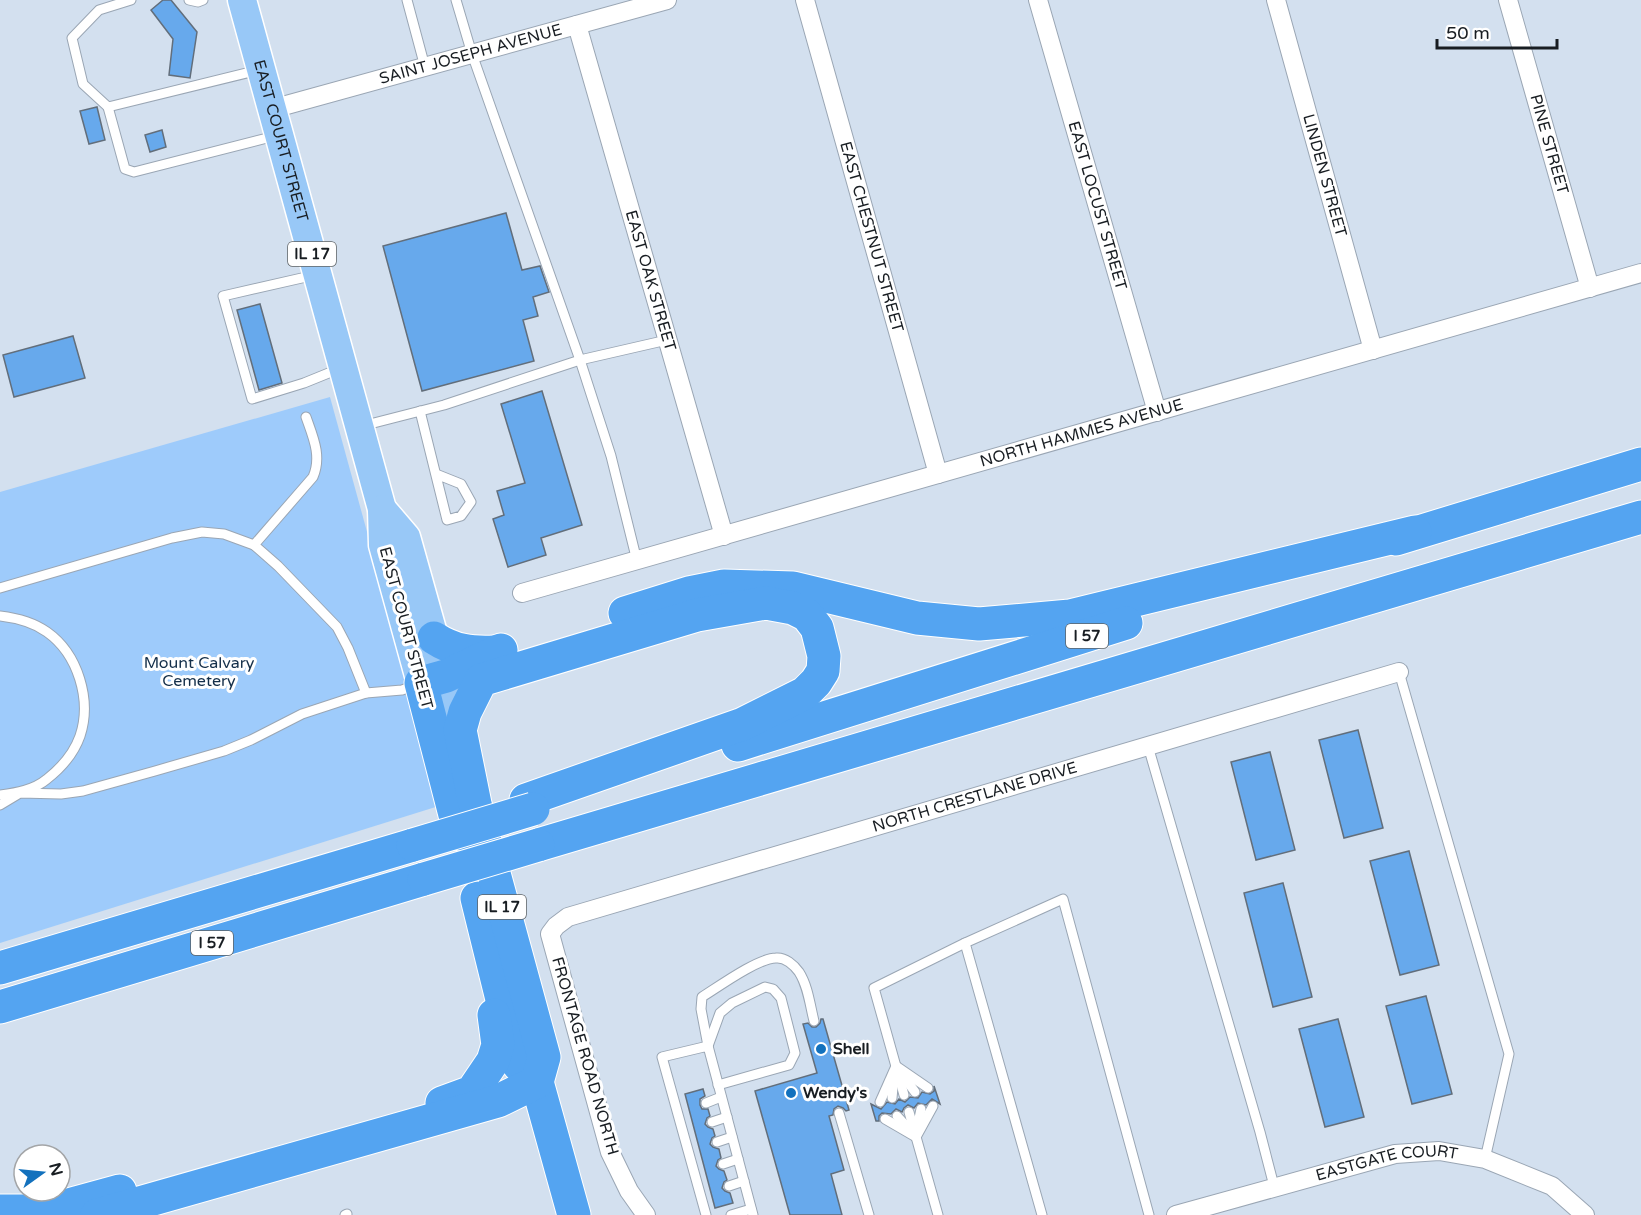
<svg xmlns="http://www.w3.org/2000/svg" width="1641" height="1215" viewBox="0 0 1641 1215" font-family="'Varela Round',sans-serif">
<style>
.green{fill:#9ecbfb}
.building{fill:#67a9ec;stroke:#626e7b;stroke-width:1.5}
.lines{fill:none;stroke-linecap:round;stroke-linejoin:round}
.lane-casing{stroke:#9aa6b4;stroke-width:11}
.street-casing{stroke:#9aa6b4;stroke-width:20}
.primary-casing{stroke:#fff;stroke-width:31}
.highway-casing{stroke:#fff;stroke-width:35}
.lane{stroke:#fff;stroke-width:9}
.street{stroke:#fff;stroke-width:18}
.primary{stroke:#98c8f7;stroke-width:28}
.highway{stroke:#54a4f1;stroke-width:33}
.highway-bridge-casing{stroke:#fff;stroke-width:35;stroke-linecap:butt}
.highway-bridge{stroke:#54a4f1;stroke-width:33}
.poi-dot{fill:#1371bd;stroke:#fff;stroke-width:2}
.labels{text-anchor:middle;dominant-baseline:central;stroke-width:6;stroke-linejoin:round;paint-order:stroke}
.shield{fill:#fff;stroke:#5d6164;stroke-width:1.5}
.shield-label{font-size:15px;font-weight:bold;fill:#181d22}
.street-label{font-size:16px;fill:#181d22;stroke:#fff}
.park-label{font-size:16px;fill:#142f4a;stroke:#fff}
.poi-label{font-size:16px;font-weight:bold;fill:#181d22;stroke:#fff;text-anchor:start}
</style>
<rect width="100%" height="100%" fill="#d3e0ef"/>
<!-- green -->
<path class="green" d="M330,397l112,408 -442,138v-451z"/>
<!-- building -->
<g class="building">
<path d="M163,0h8l26,32 -7,46 -21,-3 4,-36 -22,-29z"/>
<path d="M97,107l8,33 -16,4 -9,-33z"/>
<path d="M162,130l4,17 -16,5 -5,-17z"/>
<path d="M506,213l16,57 18,-4 9,26 -16,5 5,19 -15,4 11,41 -112,30 -39,-145z"/>
<path d="M260,304l22,79 -23,7 -22,-80z"/>
<path d="M73,336l12,42 -71,19 -11,-42z"/>
<path d="M542,391l40,134 -41,13 5,17 -38,12 -15,-48 11,-4 -7,-24 28,-8 -24,-79z"/>
<path d="M1358,730l25,98 -39,10 -25,-98z"/>
<path d="M1270,752l25,98 -39,10 -25,-98z"/>
<path d="M1409,851l30,114 -39,10 -30,-114z"/>
<path d="M1283,883l29,114 -39,10 -29,-114z"/>
<path d="M1426,996l26,98 -40,10 -26,-98z"/>
<path d="M821,1019h2l26,91 -3,1 -3,-3 -5,-2 -4,3 -1,6 -4,1 15,54 -13,4 11,41h-52l-35,-124 62,-18 -14,-49 5,-1 4,4h4l4,-4z"/>
<path d="M1338,1019l26,98 -39,10 -26,-98z"/>
<path d="M934,1086l6,18 -8,-5 -6,6 -8,-2 -4,5 -6,-3 -4,3 -2,4 -6,-3 -5,5 -9,-1 -3,3v5h-3l-5,-17 10,5 6,-7 8,2 4,-5 6,3 5,-5 8,1 4,-6 8,2 4,-3z"/>
<path d="M703,1089l2,7 -5,3v6l2,4h6l2,7 -3,2 -2,6 3,3 5,2 2,7 -3,2 -2,6 3,3 6,2 2,9 -3,2 -2,6 3,3 5,2 3,9 -3,2 -2,6 3,3 5,2 3,10 -18,5 -30,-114z"/>
</g>
<g class="lines">
<defs>
<g id="lane">
<path d="M131,0l-32,10 -27,28 11,46 25,23 151,-37"/>
<path d="M189,0l9,2 5,-2"/>
<path d="M407,0l18,67"/>
<path d="M456,0l16,54 108,306 87,-20"/>
<path d="M108,107l17,62 9,3 141,-36"/>
<path d="M315,275l-92,21 29,103 52,-16 37,-15"/>
<path d="M420,411l27,109 14,-4 10,-14 -10,-18 -25,-10"/>
<path d="M362,426l82,-21 136,-45 31,96 26,105"/>
<path d="M254,545l59,-68c9,-21 0,-40 -7,-60"/>
<path d="M0,588l172,-50 30,-6 22,2 30,11 24,21 59,61 11,21 18,45"/>
<path d="M0,616c17,2 33,6 47,16 31,22 45,68 33,104 -6,17 -19,32 -33,43 -13,11 -31,14 -47,16"/>
<path d="M1399,672l110,382 -24,105"/>
<path d="M1148,746l112,386 14,54"/>
<path d="M0,805l20,-12 41,1 22,-3 72,-20 69,-20 27,-11 51,-26 64,-21 36,-3 14,-5"/>
<path d="M708,1046l12,-33 12,-10 33,-16 8,2 8,9 14,55 -6,12 -71,20"/>
<path d="M708,1046l-7,-37 1,-12c16,-10 56,-39 74,-39 9,-1 18,7 23,14 9,14 11,33 15,49"/>
<path d="M896,1066l32,22"/>
<path d="M901,1073l14,19"/>
<path d="M904,1095l-30,-107 91,-45"/>
<path d="M892,1098l2,-21"/>
<path d="M880,1102l16,-36"/>
<path d="M706,1103l15,-6"/>
<path d="M909,1112l29,103"/>
<path d="M839,1113l30,102"/>
<path d="M897,1116l13,14"/>
<path d="M885,1119l31,18"/>
<path d="M712,1122l15,-5"/>
<path d="M917,1128l4,-19"/>
<path d="M916,1137l17,-31"/>
<path d="M717,1142l15,-5"/>
<path d="M723,1164l15,-5"/>
<path d="M729,1186l15,-5"/>
<path d="M345,1215l2,-1"/>
<path d="M706,1215l-44,-158 46,-11 45,169"/>
<path d="M731,1215l20,-6"/>
<path d="M1042,1215l-77,-272 98,-44 86,316"/>
</g>
<g id="street">
<path id="s1" d="M805,0l133,474"/>
<path id="s2" d="M1038,0l119,412"/>
<path id="s3" d="M1276,0l97,350"/>
<path id="s4" d="M1508,0l82,288"/>
<path id="s5" d="M577,25l147,511"/>
<path id="s6" d="M272,109l395,-109"/>
<path id="s7" d="M522,593l1119,-320"/>
<path id="s8" d="M646,1215l-17,-24 -19,-39 -60,-218 6,-8 12,-9 831,-245"/>
<path id="s9" d="M1176,1215l219,-61 44,-3 46,8 67,27 33,29"/>
</g>
<g id="primary">
<path id="s10" d="M242,0l140,509 1,36 38,138"/>
<path d="M382,509l24,28 54,193"/>
</g>
<g id="highway">
<path d="M1396,539l245,-75"/>
<path d="M625,613l64,-20 35,-7 69,2 124,30 62,6 91,-8 345,-84"/>
<path d="M434,638c20,13 37,15 60,14"/>
<path d="M738,745l388,-122"/>
<path d="M460,834l-39,-151 25,-7 55,-26"/>
<path d="M538,845l1103,-328"/>
<path d="M477,898l41,166 19,18 37,133"/>
<path d="M0,968l413,-123"/>
<path d="M0,1007l424,-128"/>
<path d="M442,1103l30,-11 21,-31 5,-16 -4,-30"/>
<path d="M0,1211h47l73,-20"/>
<path d="M97,1215l401,-114 39,-19 7,-25 -69,-253 -15,-74 5,-18 16,-32 216,-65 69,-12 27,5 14,7 10,13 7,28 -1,15 -7,11 -11,11 -62,31 -217,76"/>
</g>
</defs>
<!-- lane casing -->
<use href="#lane" class="lane-casing"/>
<!-- street casing -->
<use href="#street" class="street-casing"/>
<!-- primary casing -->
<use href="#primary" class="primary-casing"/>
<!-- highway casing -->
<use href="#highway" class="highway-casing"/>
<!-- lane -->
<use href="#lane" class="lane"/>
<!-- street -->
<use href="#street" class="street"/>
<!-- primary -->
<use href="#primary" class="primary"/>
<!-- highway -->
<use href="#highway" class="highway"/>
<defs>
<g id="highway-bridge">
<path d="M413,845l120,-36"/>
<path d="M424,879l114,-34"/>
</g>
</defs>
<!-- highway-bridge casing -->
<use href="#highway-bridge" class="highway-bridge-casing"/>
<!-- highway-bridge -->
<use href="#highway-bridge" class="highway-bridge"/>
</g>
<!-- markers -->
<g class="poi-dot">
<circle cx="821" cy="1049" r="6"/>
<circle cx="791" cy="1093" r="6"/>
</g>
<g class="labels">
<!-- shield labels -->
<g class="shield">
<rect x="288" y="242" width="48" height="24" rx="4.5"/>
<rect x="1066" y="624" width="42" height="24" rx="4.5"/>
<rect x="478" y="895" width="48" height="24" rx="4.5"/>
<rect x="191" y="931" width="42" height="24" rx="4.5"/>
</g>
<g class="shield-label">
<text x="312" y="254">IL 17</text>
<text x="1087" y="636">I 57</text>
<text x="502" y="907">IL 17</text>
<text x="212" y="943">I 57</text>
</g>
<!-- street labels -->
<g class="street-label">
<text stroke="none"><textPath href="#s6" startOffset="206">SAINT JOSEPH AVENUE</textPath></text>
<text stroke="none"><textPath href="#s10" startOffset="146">EAST COURT STREET</textPath></text>
<text stroke="none"><textPath href="#s4" startOffset="150">PINE STREET</textPath></text>
<text stroke="none"><textPath href="#s3" startOffset="182">LINDEN STREET</textPath></text>
<text stroke="none"><textPath href="#s2" startOffset="214">EAST LOCUST STREET</textPath></text>
<text stroke="none"><textPath href="#s1" startOffset="246">EAST CHESTNUT STREET</textPath></text>
<text stroke="none"><textPath href="#s5" startOffset="266">EAST OAK STREET</textPath></text>
<text stroke="none"><textPath href="#s7" startOffset="582">NORTH HAMMES AVENUE</textPath></text>
<text transform="translate(406 628) rotate(75)">EAST COURT STREET</text>
<text stroke="none"><textPath href="#s8" startOffset="748">NORTH CRESTLANE DRIVE</textPath></text>
<text transform="translate(585 1056) rotate(74)">FRONTAGE ROAD NORTH</text>
<text stroke="none"><textPath href="#s9" startOffset="218">EASTGATE COURT</textPath></text>
</g>
<!-- park labels -->
<g class="park-label">
<text x="199" y="663">Mount Calvary<tspan x="199" dy="18">Cemetery</tspan></text>
</g>
<!-- poi labels -->
<g class="poi-label">
<text x="833" y="1049">Shell</text>
<text x="803" y="1093">Wendy's</text>
</g>
</g>
<!-- north arrow -->
<g transform="translate(42 1173) rotate(75)"><circle r="28" fill="#ffffff" stroke="#a3a5a7" stroke-width="1.5"/>
<path d="M0-4.5L10 22L0 15L-10 22Z" fill="#1371bd"/>
<text y="-9" font-size="16" font-weight="bold" text-anchor="middle" fill="#181d22">N</text>
</g>
<!-- scale -->
<path d="M1437 39v9h120v-9" fill="none" stroke="#181d22" stroke-width="3"/>
<text x="1446" y="39" font-size="18" fill="#181d22" stroke="#ffffff" stroke-width="4.5" paint-order="stroke">50 m</text>
</svg>
